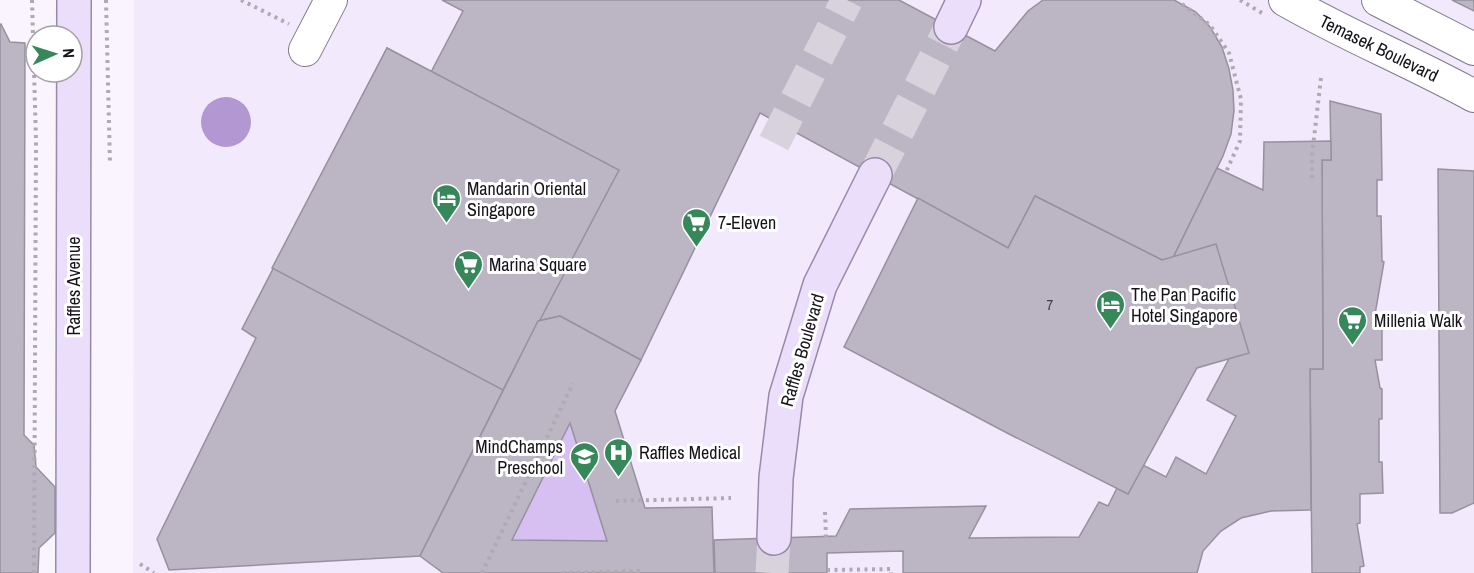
<svg xmlns="http://www.w3.org/2000/svg" width="1474" height="573" viewBox="0 0 1474 573" font-family="'Archivo Narrow',sans-serif">
<style>
.built{fill:#f2eafc}
.green{fill:#d6c0f1}
.water{fill:#b297d2}
.building{fill:#bbb5c4;stroke:#97919f;stroke-width:1.5;fill-rule:evenodd}
.lines{fill:none;stroke-linecap:round;stroke-linejoin:round}
.minor-tunnel{stroke:#d7d2dc;stroke-width:32;stroke-dasharray:32 16;stroke-linecap:butt}
.major-tunnel{stroke:#d7d2dc;stroke-width:33;stroke-dasharray:33 16;stroke-linecap:butt}
.minor-casing{stroke:#807987;stroke-width:34}
.major-casing{stroke:#9889ab;stroke-width:36}
.path{stroke:#aeaab2;stroke-width:4;stroke-dasharray:3 4.5;stroke-linecap:butt}
.minor{stroke:#fff;stroke-width:32}
.major{stroke:#ebdefb;stroke-width:33}
.labels{text-anchor:middle;dominant-baseline:central;stroke-width:6;stroke-linejoin:round;paint-order:stroke}
.number-label{font-size:15px;fill:#3f3c44}
.street-label{font-size:18px;fill:#161419;stroke:#fff}
.poi-label{font-size:18px;fill:#161419;stroke:#fff;text-anchor:start}
</style>
<rect width="100%" height="100%" fill="#f9f4fe"/>
<!-- built -->
<path class="built" d="M134,0h1340v573h-1341z"/>
<!-- green -->
<path class="green" d="M570,423l37,118 -95,-1z"/>
<!-- water -->
<circle class="water" cx="226" cy="122" r="25"/>
<!-- building -->
<g class="building">
<path d="M442,0h457l96,51 33,-40 15,-11h131l22,12 14,15 12,20 7,22 4,21 1,21 -3,23 -8,22 -53,108 -135,-68 -27,52 -248,-135 -119,247 -81,-44 -22,5 -118,235 -251,14 -12,-31 99,-201 -14,-9 145,-281 44,24 32,-61z"/>
<path d="M1452,0h22v11z"/>
<path d="M1,24l9,18 15,1 -1,392 10,10 2,22 19,20v46l-16,15 -1,25h-38v-548z"/>
<path d="M387,48l232,122 -116,220 -231,-122z"/>
<path d="M1330,101l51,13 1,66h-5v36h4l1,45 2,1 -11,64 9,3v31h-7l5,28 2,1v30h-3v43h3l1,31 -23,1v29l-3,1 7,42 -4,1v6h-48l-2,-204h13l-1,-209h9z"/>
<path d="M1331,141v19h-9l1,209h-13l1,141 -40,1 -30,7 -20,13 -18,20 -6,22h-294v-22l-76,2v20h-112l-1,-33 122,-4 14,-27 136,-3 -17,32 110,-1 20,-35 9,4 9,-18 11,6 15,-29 23,12 10,-20 30,17 30,-58 -29,-16 25,-47 -20,-11 -22,-68 -20,-10 47,-96 46,22 1,-48z"/>
<path d="M1438,169l36,2v332l-22,10h-12z"/>
<path d="M1035,196l127,64 54,-16 33,109 -52,15 -69,126 -119,-60 -165,-87 74,-149 90,50z"/>
<path d="M560,316l81,44 -26,51 30,97 67,-1 2,66h-271l-23,-17 118,-235zM570,423l37,118 -95,-1z"/>
</g>
<g class="lines">
<!-- minor-tunnel -->
<path class="minor-tunnel" d="M774,143l73,-143"/>
<!-- major-tunnel -->
<g class="major-tunnel">
<path d="M875,175l76,-148"/>
<path d="M772,573l2,-35"/>
</g>
<defs>
<g id="minor">
<path d="M1285,0c61,35 127,62 189,96"/>
<path d="M1378,0l96,49"/>
<path d="M305,50l26,-50"/>
</g>
<g id="major">
<path d="M951,27l13,-27"/>
<path d="M774,538l2,-60 10,-82 34,-111 55,-110"/>
<path d="M73,573l1,-573"/>
</g>
</defs>
<!-- minor casing -->
<use href="#minor" class="minor-casing"/>
<!-- major casing -->
<use href="#major" class="major-casing"/>
<!-- path -->
<g class="path">
<path d="M32,0l4,141 -2,432"/>
<path d="M106,0l4,165"/>
<path d="M241,0l48,24"/>
<path d="M1240,0l22,13"/>
<path d="M1182,4l28,21 19,28 12,46 -1,42 -14,31"/>
<path d="M1312,178v-23l9,-77"/>
<path d="M616,501l115,-3"/>
<path d="M825,512l1,25"/>
<path d="M140,564l14,9"/>
<path d="M827,570l64,-1v4"/>
<path d="M482,573l91,-190"/>
<path d="M562,573l80,-2"/>
</g>
<!-- minor -->
<use href="#minor" class="minor"/>
<!-- major -->
<use href="#major" class="major"/>
</g>
<!-- icons -->
<defs>
<symbol id="hotel-pin" viewBox="-11 -11 22 30"><path d="M0 17L-7.5 6A9.5 9.5 0 1 1 7.5 6Z" fill="#36885a" stroke="#fff"/><path d="M-6-4.5h1.5V1H6V5H4.5V3h-9V5H-6ZM-4 0a1.8 1.8 0 1 1 3.6 0ZM.5 0V-2.5h3Q6-2.5 6 0Z" fill="#fff"/></symbol>
<symbol id="supermarket-pin" viewBox="-11 -11 22 30"><path d="M0 17L-7.5 6A9.5 9.5 0 1 1 7.5 6Z" fill="#36885a" stroke="#fff"/><path d="M-6-5.5h2.5l.6 2H6L4.5 2H-2.5L-4.4-4H-6ZM-1.5 3.2a1.3 1.3 0 1 0 .1 0ZM3 3.2a1.3 1.3 0 1 0 .1 0Z" fill="#fff"/></symbol>
<symbol id="hospital-pin" viewBox="-11 -11 22 30"><path d="M0 17L-7.5 6A9.5 9.5 0 1 1 7.5 6Z" fill="#36885a" stroke="#fff"/><path d="M-5-5h3v3.5h4V-5h3V5h-3V1.5h-4V5h-3Z" fill="#fff"/></symbol>
<symbol id="school-pin" viewBox="-11 -11 22 30"><path d="M0 17L-7.5 6A9.5 9.5 0 1 1 7.5 6Z" fill="#36885a" stroke="#fff"/><path d="M0-5L7-2L0 1L-7-2ZM-4 1L0 2.5L4 1V4Q0 6-4 4Z" fill="#fff"/></symbol>
</defs>
<g fill-rule="evenodd">
<use href="#hotel-pin" x="430" y="182" width="33" height="45"/>
<use href="#supermarket-pin" x="680" y="206" width="33" height="45"/>
<use href="#supermarket-pin" x="452" y="248" width="33" height="45"/>
<use href="#hotel-pin" x="1094" y="288" width="33" height="45"/>
<use href="#supermarket-pin" x="1336" y="304" width="33" height="45"/>
<use href="#hospital-pin" x="602" y="436" width="33" height="45"/>
<use href="#school-pin" x="568" y="440" width="33" height="45"/>
</g>
<g class="labels">
<!-- number labels -->
<g class="number-label">
<text x="1050" y="304">7</text>
</g>
<!-- street labels -->
<g class="street-label">
<text transform="translate(1379 48) rotate(26)">Temasek Boulevard</text>
<text transform="translate(73 286) rotate(-90)">Raffles Avenue</text>
<text transform="translate(802 350) rotate(-74)">Raffles Boulevard</text>
</g>
<!-- poi labels -->
<g class="poi-label">
<text x="467" y="188">Mandarin Oriental<tspan x="467" dy="21">Singapore</tspan></text>
<text x="718" y="222">7-Eleven</text>
<text x="489" y="264">Marina Square</text>
<text x="1131" y="294">The Pan Pacific<tspan x="1131" dy="21">Hotel Singapore</tspan></text>
<text x="1374" y="320">Millenia Walk</text>
<text x="563" y="446" text-anchor="end">MindChamps<tspan x="563" dy="21">Preschool</tspan></text>
<text x="639" y="452">Raffles Medical</text>
</g>
</g>
<!-- north arrow -->
<g transform="translate(54 54) rotate(87)"><circle r="28" fill="#ffffff" stroke="#a2a1a3" stroke-width="1.5"/>
<path d="M0-4.5L10 22L0 15L-10 22Z" fill="#36885a"/>
<text y="-9" font-size="16" font-weight="bold" text-anchor="middle" fill="#161419">N</text>
</g>
</svg>
